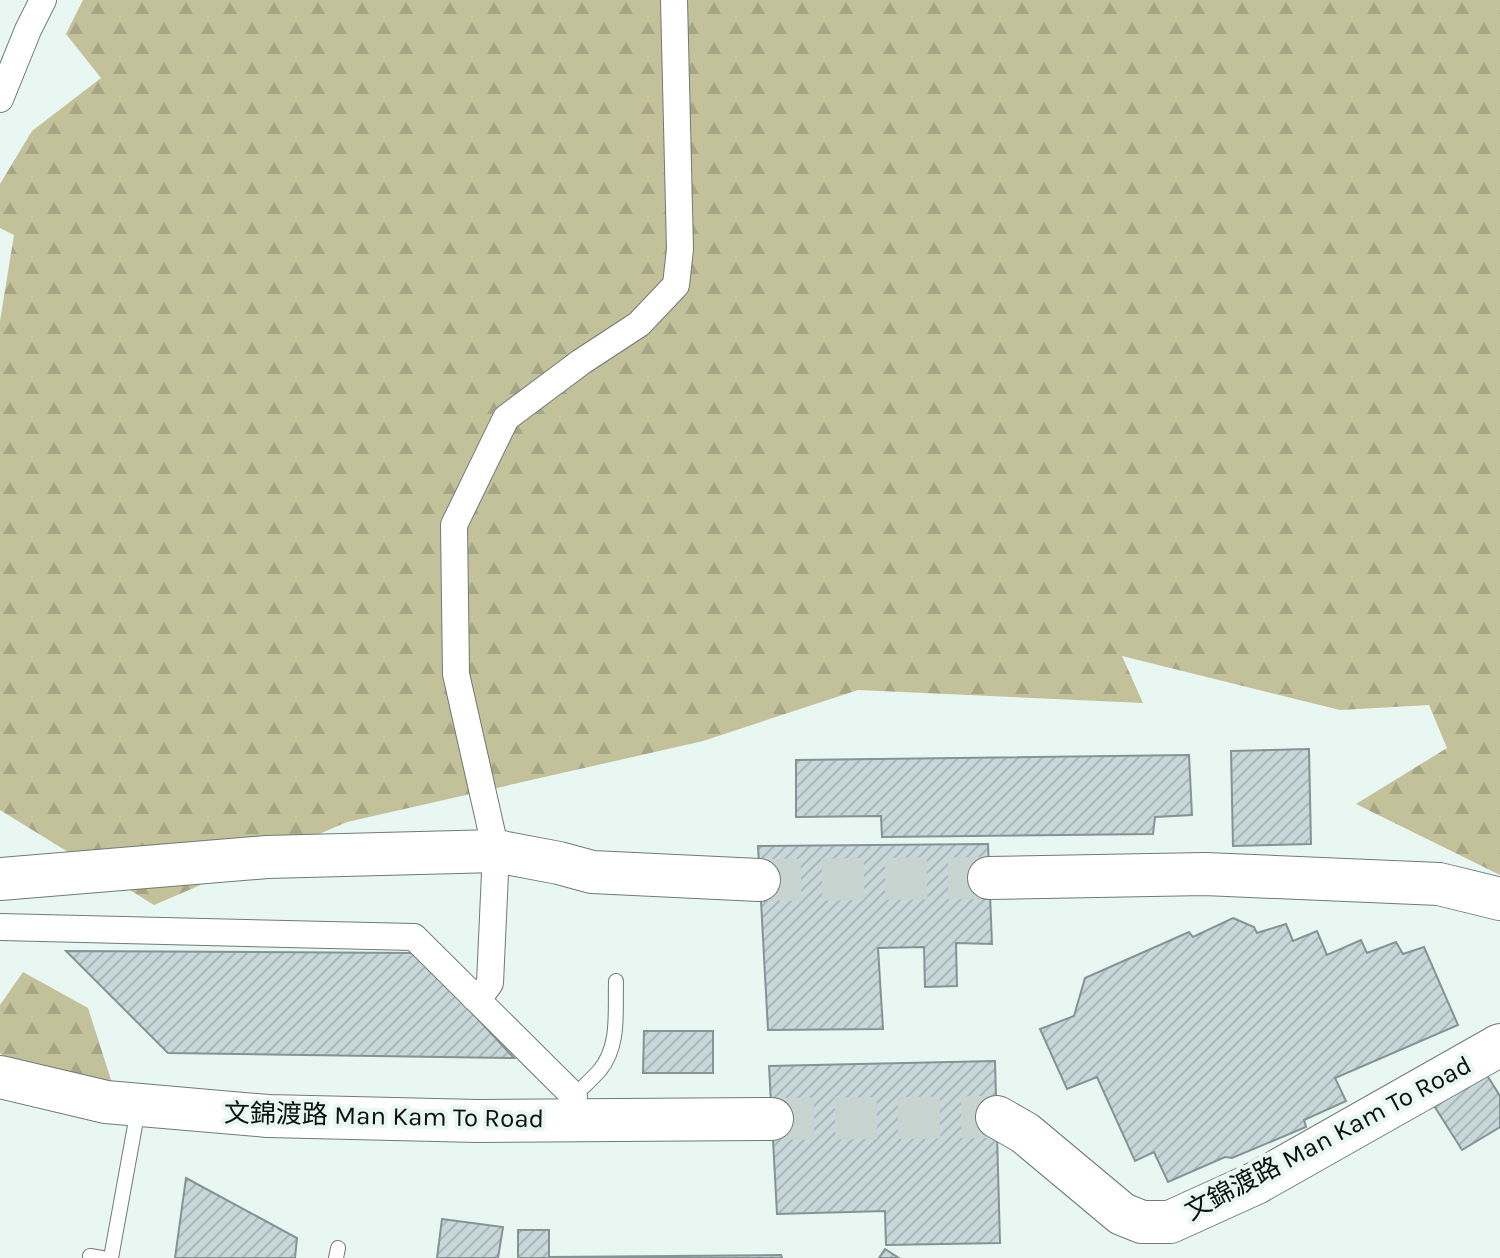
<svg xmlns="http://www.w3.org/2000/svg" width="1500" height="1258" viewBox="0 0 1500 1258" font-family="Karla,'Noto Sans SC',sans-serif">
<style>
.forest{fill:url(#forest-firs)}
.building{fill:url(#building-hatch);stroke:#849394;stroke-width:2}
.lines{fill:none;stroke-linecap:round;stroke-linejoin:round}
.primary-tunnel{stroke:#c7d4cf;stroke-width:42;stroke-dasharray:42 21;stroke-linecap:butt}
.lane-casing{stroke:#6e7b76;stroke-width:16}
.street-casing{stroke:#6e7b76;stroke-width:28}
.primary-casing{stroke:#6e7b76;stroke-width:44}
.lane{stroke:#fff;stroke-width:14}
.street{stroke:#fff;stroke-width:26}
.primary{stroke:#fff;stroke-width:42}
.labels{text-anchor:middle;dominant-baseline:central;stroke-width:8;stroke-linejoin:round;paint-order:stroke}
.street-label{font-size:26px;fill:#0c110f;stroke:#e8f7f1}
</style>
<defs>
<pattern id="forest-firs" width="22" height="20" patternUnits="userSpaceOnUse" patternTransform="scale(2)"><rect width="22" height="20" fill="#c3c19a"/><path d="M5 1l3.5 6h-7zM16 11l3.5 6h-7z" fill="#a6a584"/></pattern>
<pattern id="building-hatch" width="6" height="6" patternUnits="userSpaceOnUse" patternTransform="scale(2)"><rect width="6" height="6" fill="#c8d8da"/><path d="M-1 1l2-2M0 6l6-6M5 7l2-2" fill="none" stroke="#abb8ba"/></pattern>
</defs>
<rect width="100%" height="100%" fill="#e8f7f1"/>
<!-- forest -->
<g class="forest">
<path d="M83,0h1417v875l-144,-71 91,-56 -18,-43 -89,5 -218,-54 21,47 -285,-13 -155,51 -356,81 -193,83 -154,-95v-489l14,-86 -14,-7v-44l32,-53 69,-53 -35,-44z"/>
<path d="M23,972l65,36 24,75 -102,-21 -10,-9v-48z"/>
</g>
<!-- building -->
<g class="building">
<path d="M1309,749l2,95 -78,2 -2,-95z"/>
<path d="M1189,755l3,60 -37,2 -2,17 -271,3 -1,-21 -85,1v-57z"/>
<path d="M988,844l4,100 -36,-1 1,43 -32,1 -1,-40 -46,1 5,81 -115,1 -10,-184z"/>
<path d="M1233,918l21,9 3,6 29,-9 7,17 24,-10 10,24 34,-15 6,13 29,-11 7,12 21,-7 34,78 -123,53 11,23 -42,19 2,7 -74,31 -7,-1 -57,25 -14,-30 -19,9 -38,-84 -30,12 -27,-60 34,-13 11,-38 104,-46 4,5z"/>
<path d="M66,951l351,2 97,105 -346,-5z"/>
<path d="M644,1031h69v42h-70z"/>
<path d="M995,1061l5,182 -114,2 -1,-34 -108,3 -8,-148z"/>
<path d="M1485,1072l15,24v31l-38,23 -29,-46z"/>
<path d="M186,1178l111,60 -2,20h-120z"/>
<path d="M442,1219l61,8 -5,31h-61z"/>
<path d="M518,1230h31v27l232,-2 1,3h-264z"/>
<path d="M885,1249l14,9h-20z"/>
</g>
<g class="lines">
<!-- primary-tunnel -->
<g class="primary-tunnel">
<path d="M759,880l230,-2"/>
<path d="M772,1119l225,-2"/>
</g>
<defs>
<g id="lane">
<path d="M572,1098c9,-9 19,-18 28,-28 20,-25 15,-58 16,-89"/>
<path d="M90,1256l12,2"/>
<path d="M111,1258l27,-149"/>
<path d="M336,1258l2,-10"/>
</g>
<g id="street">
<path d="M0,99l28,-69 15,-30"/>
<path d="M0,927l414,10 160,159"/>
<path d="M474,997l11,-7 5,-7 6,-132 -40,-177 -2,-149 52,-107 75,-56 58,-38 37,-39 4,-36 -6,-249"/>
</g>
<g id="primary">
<path d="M989,878l216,-4 234,10 61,15"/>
<path d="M0,879l267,-22 229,-6 63,12 33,9 167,8"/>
<path d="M0,1077l106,25 162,14 210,5 294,-2"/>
<path d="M997,1117l28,16 97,81 20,8h28l86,-39 244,-138"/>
</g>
</defs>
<!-- lane casing -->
<use href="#lane" class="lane-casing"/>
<!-- street casing -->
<use href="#street" class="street-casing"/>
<!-- primary casing -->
<use href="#primary" class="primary-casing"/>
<!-- lane -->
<use href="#lane" class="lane"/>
<!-- street -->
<use href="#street" class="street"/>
<!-- primary -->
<use href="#primary" class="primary"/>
</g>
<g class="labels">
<!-- street labels -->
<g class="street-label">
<text transform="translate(384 1116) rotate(1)">文錦渡路 Man Kam To Road</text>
<text transform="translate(1328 1138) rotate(-28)">文錦渡路 Man Kam To Road</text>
</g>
</g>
</svg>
